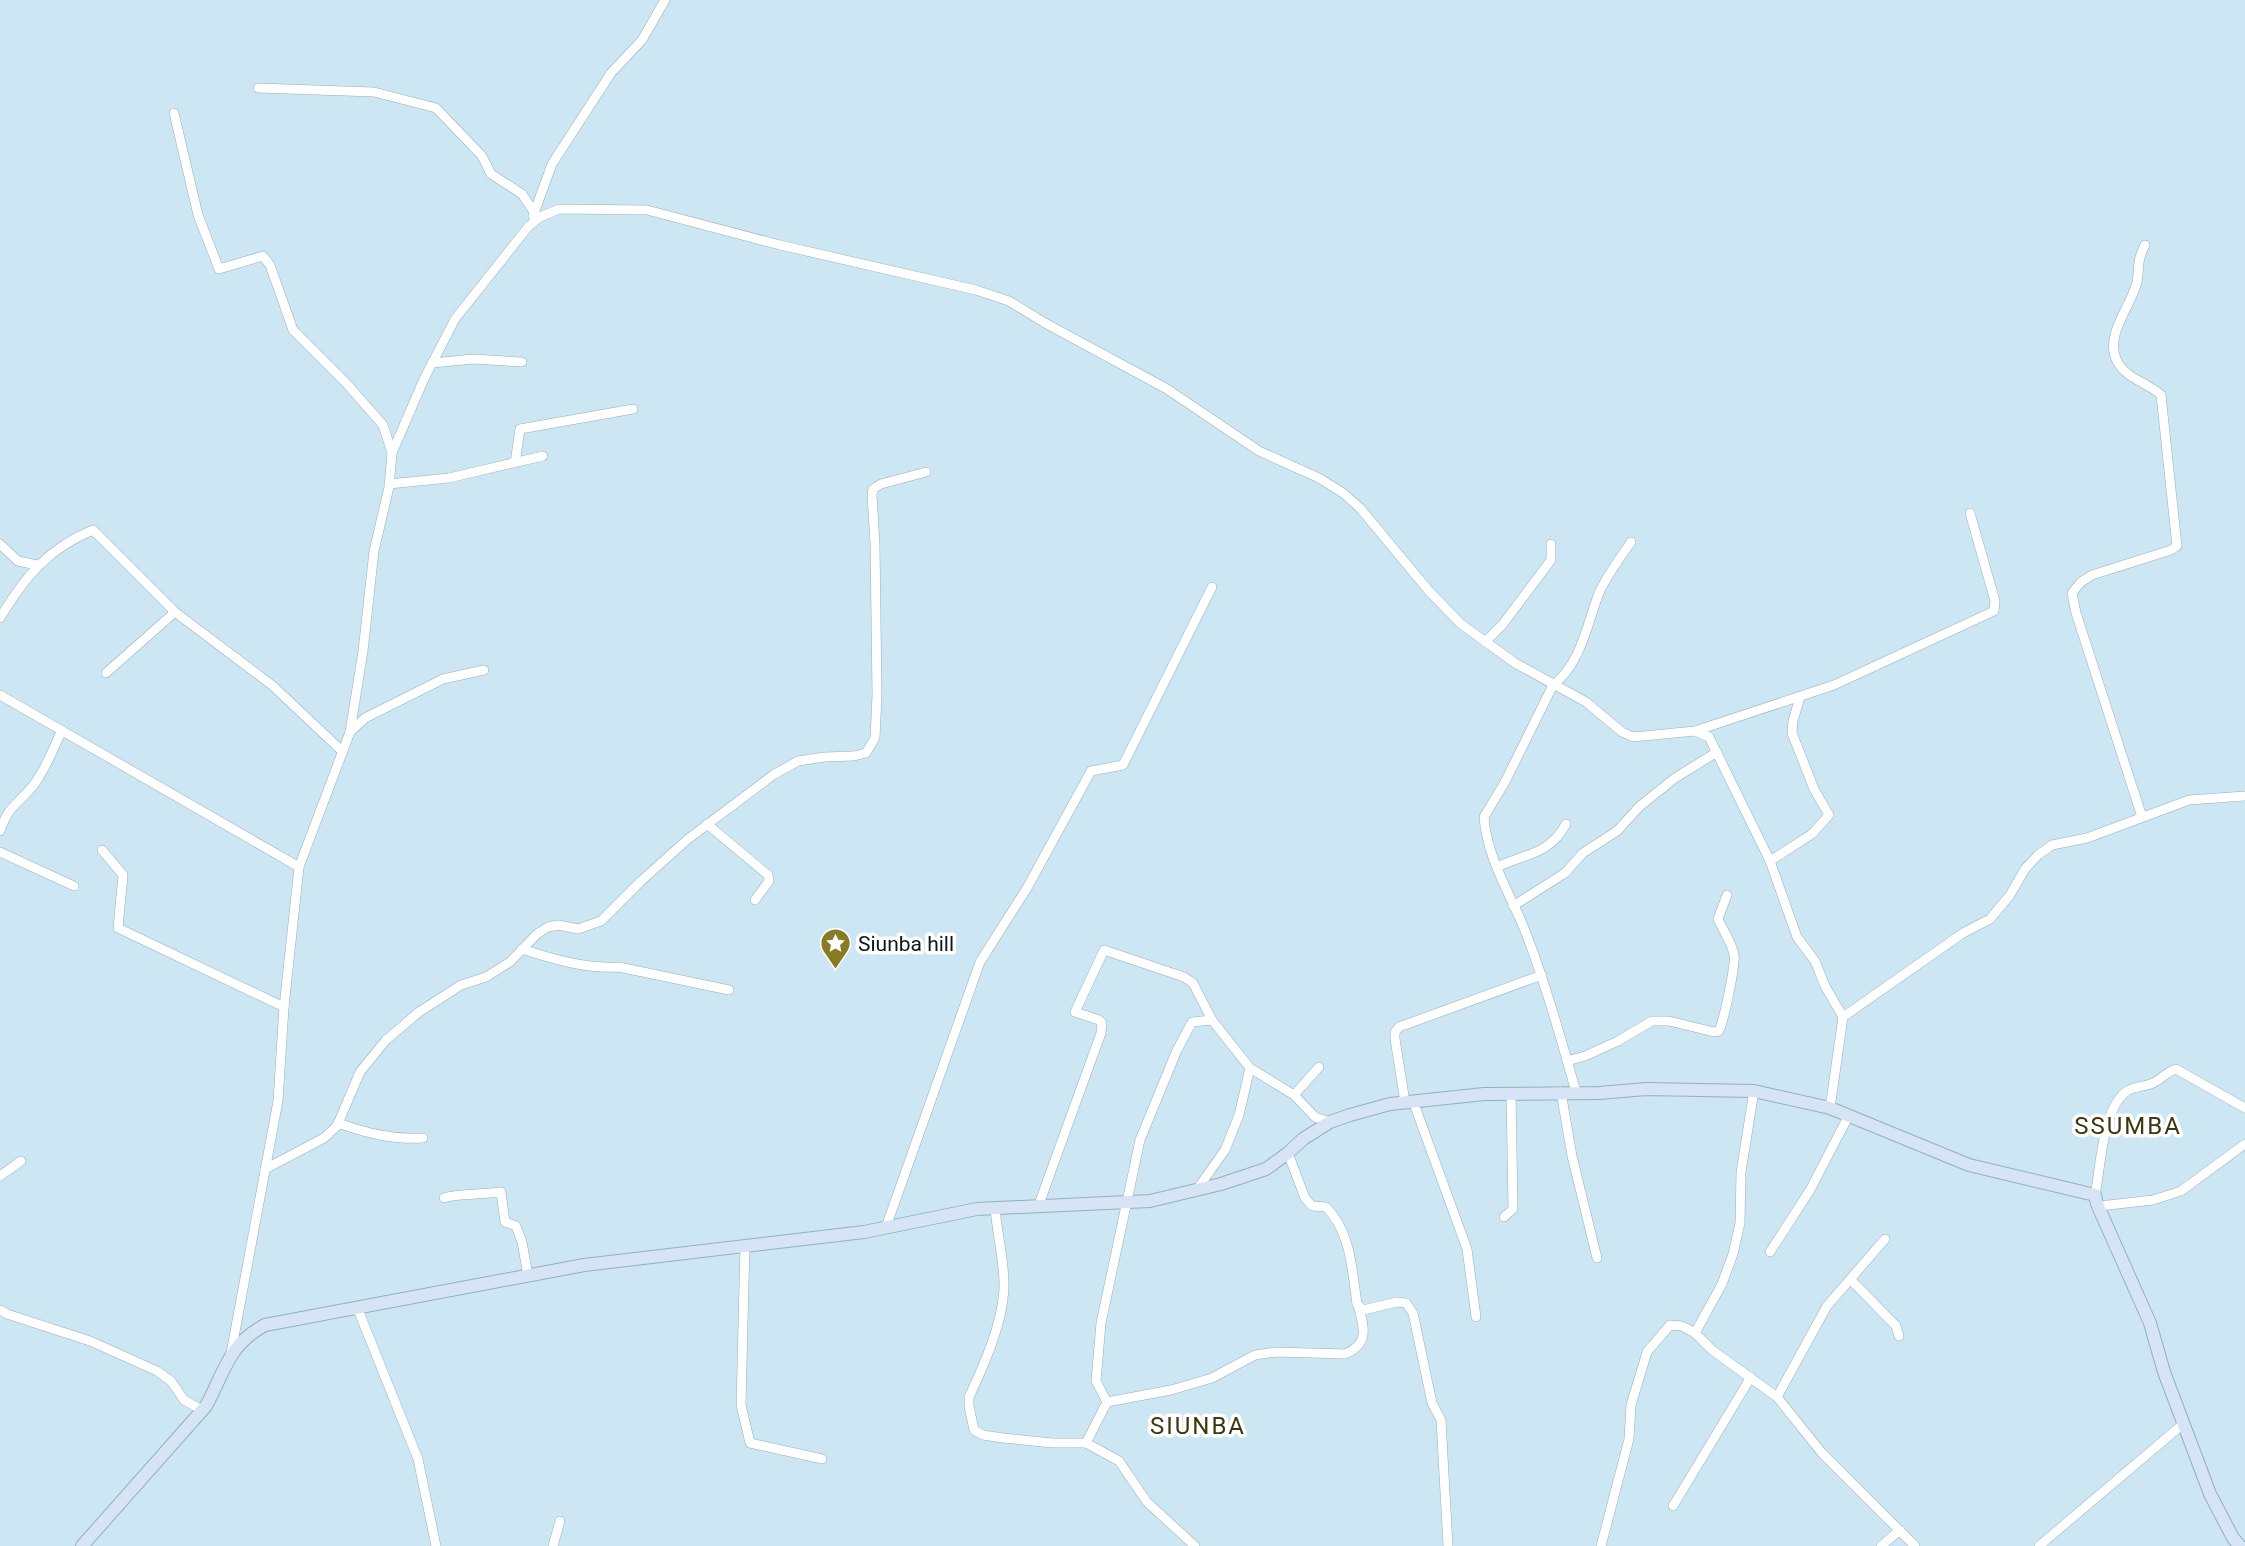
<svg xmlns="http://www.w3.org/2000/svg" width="2245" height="1546" viewBox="0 0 2245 1546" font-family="Roboto,sans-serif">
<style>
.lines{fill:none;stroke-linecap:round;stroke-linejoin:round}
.street-casing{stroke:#97afbb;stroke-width:10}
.secondary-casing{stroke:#97afbb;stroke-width:14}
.street{stroke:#fff;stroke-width:9}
.secondary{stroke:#d6e4f6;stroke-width:12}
.labels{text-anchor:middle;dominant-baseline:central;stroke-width:7;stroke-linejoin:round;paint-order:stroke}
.poi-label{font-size:21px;fill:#0d161a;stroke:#fff;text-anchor:start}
.quarter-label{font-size:24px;letter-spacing:2px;fill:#3c370d;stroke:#fff}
</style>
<rect width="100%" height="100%" fill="#cde6f3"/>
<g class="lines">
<defs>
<g id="street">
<path d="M258,88l116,4 62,16 46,48 9,18 31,20 12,18"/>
<path d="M174,113l24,102 21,54 44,-13 7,9 23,65 53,53 37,42 9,28"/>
<path d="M533,216l19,-52 59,-91 31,-33 23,-40"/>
<path d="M432,363l41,-4 49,3"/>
<path d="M515,463l5,-34 113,-20"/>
<path d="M389,484l60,-6 94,-22"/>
<path d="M0,544l18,17 19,4"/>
<path d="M0,618c24,-40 48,-70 93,-88l82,82 98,74 70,66"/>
<path d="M1485,642l18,-18 48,-64v-16"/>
<path d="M106,673l69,-61"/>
<path d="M0,695l299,172"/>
<path d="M1695,731l14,6 61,124 27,76 18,24 10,25 18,31"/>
<path d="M350,732l15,-14 78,-39 41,-9"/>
<path d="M2142,817l-66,-204 -4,-20 9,-11 11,-7 79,-25 6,-4 -16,-151c-14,-13 -35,-16 -44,-34 -13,-26 14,-54 20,-79 3,-16 -1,-19 8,-37"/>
<path d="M707,824l61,51 1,6 -14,19"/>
<path d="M0,831c9,-26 16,-25 33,-45 13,-17 20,-37 29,-56"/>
<path d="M102,850l21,25 -5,53 166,79"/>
<path d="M0,852l74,34"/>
<path d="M1770,861l42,-27 17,-19 -15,-26 -22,-56 1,-12 7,-24"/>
<path d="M1497,867c30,-14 52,-12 69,-43"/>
<path d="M1513,906l52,-33 18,-20 34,-22 23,-25 35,-28 42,-26"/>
<path d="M522,949c30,10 64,20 97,18l110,23"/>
<path d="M1567,1061l18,-5 33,-15 34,-20h17l45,11 5,-1c5,-11 17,-67 15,-77 -3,-12 -11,-24 -16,-35l9,-24"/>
<path d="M1319,1067l-25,28 21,22 15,5"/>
<path d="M1561,1092l11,64 25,102"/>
<path d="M1576,1092c-15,-53 -30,-107 -50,-159 -15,-38 -39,-74 -42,-116l21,-35 48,-97c28,-21 34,-61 46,-92 8,-18 21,-35 32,-51"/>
<path d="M1413,1101l54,148 9,68"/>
<path d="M1405,1102l-10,-63v-7l4,-5 143,-52"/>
<path d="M1830,1108l13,-91 120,-84 27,-14 20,-24 15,-26 13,-14 14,-10 35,-7 102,-38 56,-4"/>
<path d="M338,1123c28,10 55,17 85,15"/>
<path d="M1288,1153l17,45 7,8 14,1c25,25 26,63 31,97l6,6 34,-8 9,1 7,10 19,90 9,17 7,126"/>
<path d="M265,1169l59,-31 13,-12 23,-54 26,-32 33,-28 42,-27 25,-8 24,-15 27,-28 11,-7 10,-2 20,4 23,-8 40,-40 47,-42 85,-64 25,-14 27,-4 29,-1 12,-3 9,-15 2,-43 -2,-151 -3,-49 1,-6 8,-5 45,-12"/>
<path d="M0,1176l21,-15"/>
<path d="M1198,1188l27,-38 14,-35 11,-47"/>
<path d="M2095,1195c6,-29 7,-86 32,-104 7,-5 18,-4 26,-8 9,-4 13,-11 23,-14l69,39"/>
<path d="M444,1198c8,-4 45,-4 57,-6l4,30 11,4 6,16 6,33"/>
<path d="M2100,1206l53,-6 28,-9 64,-47"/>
<path d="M1038,1207l63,-174 1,-10 -3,-3 -24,-8 29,-62 80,27 9,6 19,37 38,48 44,27"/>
<path d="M995,1208c2,26 10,55 9,81 -2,36 -20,76 -35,108v9l5,24 9,5 20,3 49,5h34l33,18 28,41 48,44"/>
<path d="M1504,1217l9,-8 -2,-116"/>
<path d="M886,1227l94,-265 47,-74 64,-117 32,-6 89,-178"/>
<path d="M745,1245l-4,160 9,38 72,16"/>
<path d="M1770,1252l40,-62 39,-75"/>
<path d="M1851,1280l45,46 3,10"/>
<path d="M357,1307l61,152 18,87"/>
<path d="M0,1310l7,4 83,27 67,30 14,10 13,19 18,10"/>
<path d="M1695,1333l17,17 65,47 45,56 93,93"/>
<path d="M231,1353l47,-252 6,-94 15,-140 51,-135 13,-81 11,-100 15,-64 3,-34 32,-74 31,-60 73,-92 12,-10 19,-8 88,1 133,35 196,45 33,11 36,22 122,66 92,62 60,27 24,15 17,15 69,83 32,33 54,39 71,39 36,30 11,5 62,-6 139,-46 160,-74 1,-10 -25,-88"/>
<path d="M1777,1397l50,-91 58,-67"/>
<path d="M1107,1402l64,-12 41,-12 43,-23 21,-3 69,2c25,-10 19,-27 13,-49"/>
<path d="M1086,1443l21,-41 -11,-21 5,-58 39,-183 37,-90 15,-28 20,-2"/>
<path d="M1673,1506l78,-129"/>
<path d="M553,1546l7,-25"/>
<path d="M1601,1546l28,-107 2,-34 16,-53 23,-27 12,1 13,7 27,-49 11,-30 7,-31 1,-51 13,-81"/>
<path d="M1881,1546l19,-16"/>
<path d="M2039,1546l144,-122"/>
</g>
<path id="secondary" d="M82,1546l124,-140c19,-35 22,-61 59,-81l319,-60 280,-33 113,-23 173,-8 71,-17 45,-15 22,-16 15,-14 27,-17 20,-7 40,-11 94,-10 115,-1 47,-4 108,2 76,17 139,57 126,30 2,9 53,119 14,49 46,122 23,44 7,8"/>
</defs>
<!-- street casing -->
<use href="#street" class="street-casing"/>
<!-- secondary casing -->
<use href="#secondary" class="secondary-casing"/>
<!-- street -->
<use href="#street" class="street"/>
<!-- secondary -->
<use href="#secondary" class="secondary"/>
</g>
<!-- icons -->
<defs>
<symbol id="sight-pin" viewBox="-11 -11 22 30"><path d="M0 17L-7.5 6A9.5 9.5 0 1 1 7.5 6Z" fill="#887c23" stroke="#fff"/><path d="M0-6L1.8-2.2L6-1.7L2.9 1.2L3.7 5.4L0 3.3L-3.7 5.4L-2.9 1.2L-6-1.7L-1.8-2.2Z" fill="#fff"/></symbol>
</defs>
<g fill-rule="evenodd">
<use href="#sight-pin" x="818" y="926" width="35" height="47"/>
</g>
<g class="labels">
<!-- poi labels -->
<g class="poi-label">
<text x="858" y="944">Siunba hill</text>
</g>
<!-- quarter labels -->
<g class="quarter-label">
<text x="2128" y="1126">SSUMBA</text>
<text x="1198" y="1426">SIUNBA</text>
</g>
</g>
</svg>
